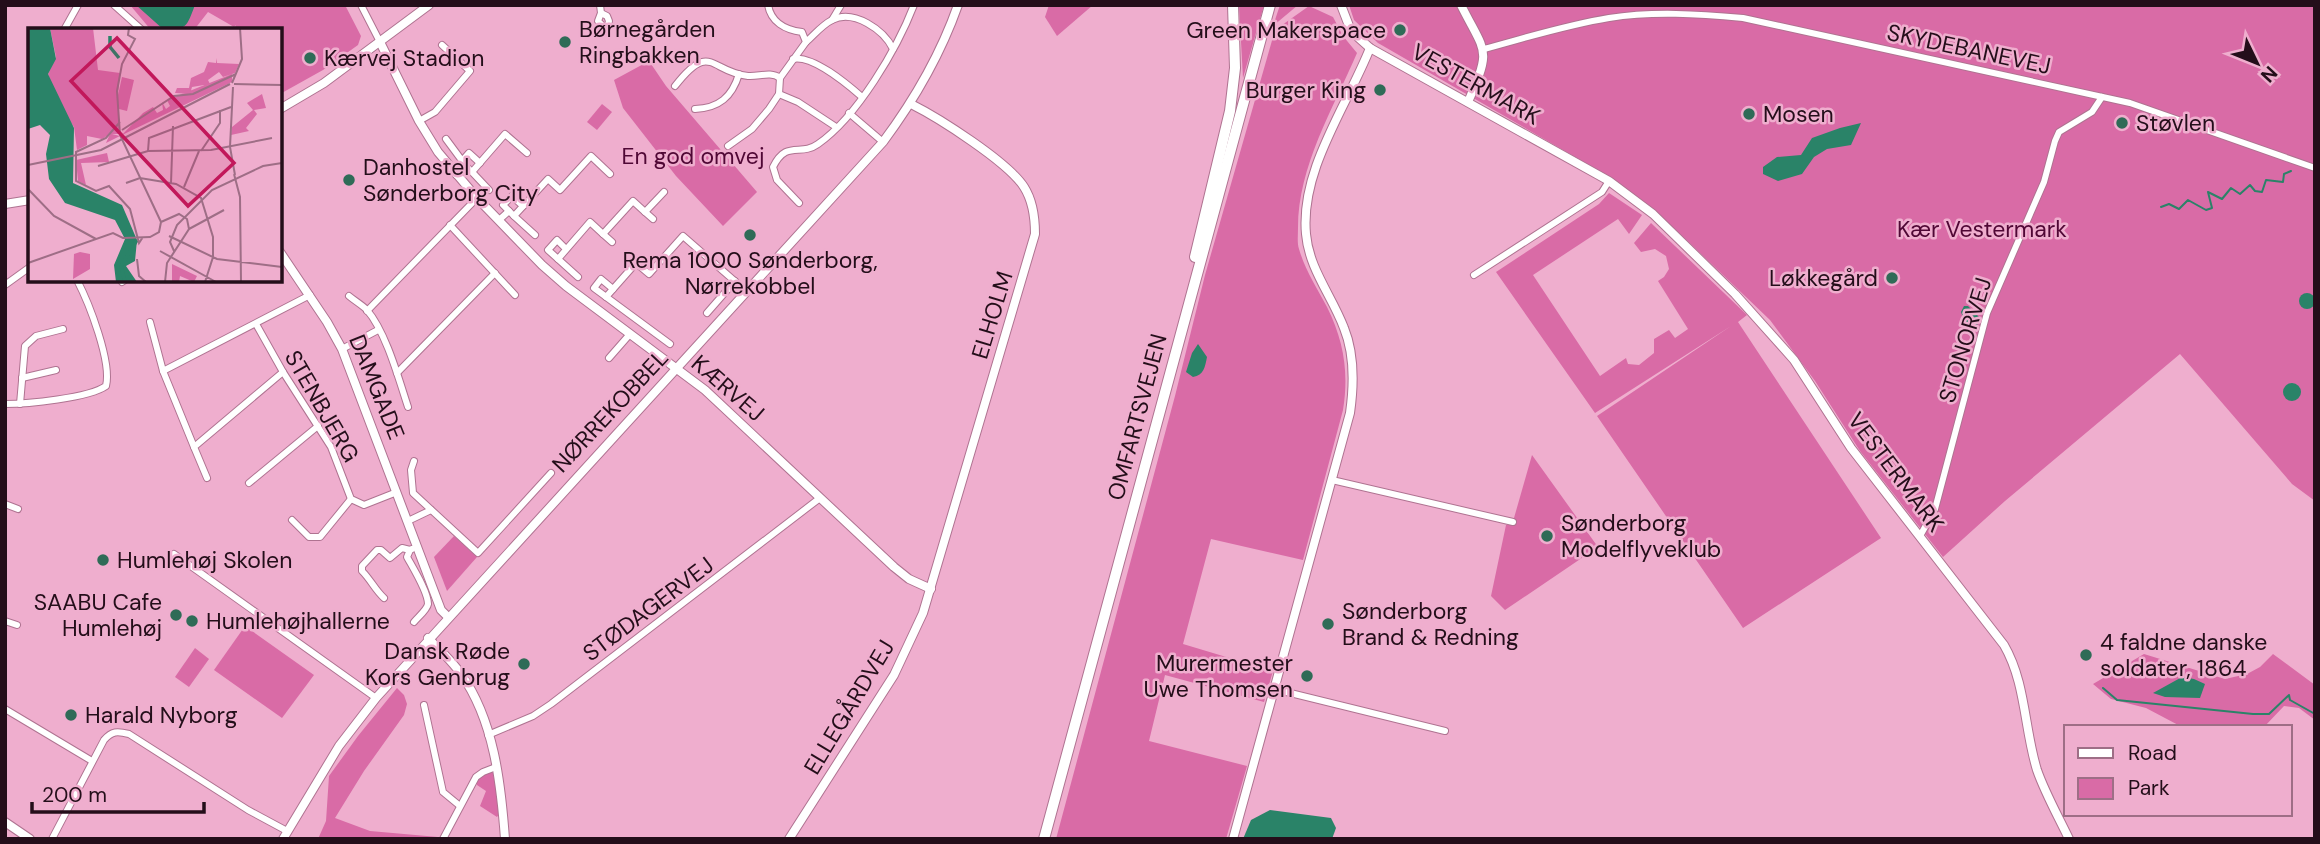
<svg xmlns="http://www.w3.org/2000/svg" width="2320" height="844" viewBox="0 0 2320 844" font-family="'DM Sans',sans-serif">
<style>
.green{fill:#d96ba6}
.water{fill:#2a8368}
.lines{fill:none;stroke-linecap:round;stroke-linejoin:round}
.stream{stroke:#2a8368;stroke-width:2}
.minor-casing{stroke:#af7391;stroke-width:8}
.tertiary-casing{stroke:#af7391;stroke-width:10}
.trunk-casing{stroke:#af7391;stroke-width:12}
.minor{stroke:#fff;stroke-width:6}
.tertiary{stroke:#fff;stroke-width:8}
.trunk{stroke:#fff;stroke-width:10}
.poi-dot{fill:#2f6b57;stroke:#efaece;stroke-width:2.5}
.labels{text-anchor:middle;dominant-baseline:central;stroke-width:5;stroke-linejoin:round;paint-order:stroke}
.poi-label{font-size:23px;fill:#240e1a;stroke:#efaece;text-anchor:start}
.street-label{font-size:23px;fill:#240e1a;stroke:#efaece}
.park-label{font-size:23px;fill:#500735;stroke:#efaece}
.inset-river{fill:none;stroke:#2a8368;stroke-width:3.5}
.inset-road{fill:none;stroke:#9e6e86;stroke-width:2}
.view{fill:#c2185b;fill-opacity:0.15;stroke:#c2185b;stroke-width:3.5}
.inset-edge{fill:none;stroke:#240e1a;stroke-width:3.5}
</style>
<rect width="100%" height="100%" fill="#efaece"/>
<!-- green -->
<g class="green">
<path d="M130,5h215l16,31 -3,9 -35,25 -43,24v-64h-46l2,-5 -2,2 -26,-15 -14,18h-43z"/>
<path d="M1049,5h44l-36,31 -12,-19z"/>
<path d="M1239,5h25l-21,73z"/>
<path d="M1280,5h18l-25,21z"/>
<path d="M1349,5h966v496l-23,-17 -112,-130 -175,147 -62,56 -83,-106 -45,-70 -45,-61 -94,-90 -61,-50 -237,-137 -24,-23z"/>
<path d="M1309,6l24,11 10,19 14,17c-24,56 -59,113 -59,175 0,7 -1,15 1,21 6,21 18,39 28,58 17,34 22,66 16,103l-40,150 -92,-21 -28,105 90,27 -9,31 -99,-27 -16,66 98,25 -21,73h-170l119,-443 30,-121 70,-245z"/>
<path d="M649,61l17,25 91,106 -34,34 -47,-50 -53,-68 -9,-28z"/>
<path d="M602,104l10,8 -15,18 -10,-8z"/>
<path d="M1609,193l33,22 -13,19 -11,-15 -85,56 67,101 26,-18 2,6 11,1 15,-12v-14l15,-9 6,8 13,-9 -30,-48 6,-4 5,-8 -3,-13 -11,-7 -14,3 -7,-9 17,-20 96,92 -9,7 143,216 -138,90 -146,-212 134,-90 -136,87 -99,-141 103,-68z"/>
<path d="M1532,455l66,92 -93,63 -14,-14 15,-71h6z"/>
<path d="M454,536l23,21 -30,34 -13,-34z"/>
<path d="M245,626l69,49 -32,43 -68,-48z"/>
<path d="M195,648l14,11 -20,28 -14,-10z"/>
<path d="M2144,654l81,25 22,-5 13,-7 13,-13 42,31v35l-16,-12 -15,-2 -20,21h-82l-36,-19 -35,-9 -18,-15z"/>
<path d="M397,688l7,7 3,9 -3,11 -40,56 -29,47 35,13 68,6 -1,2h-119l8,-18 3,-45 29,-40z"/>
<path d="M491,771l2,2 7,40 -3,4 -17,-11 6,-15 -9,-6 -1,-5z"/>
</g>
<!-- water -->
<g class="water">
<path d="M136,5h59c-8,21 -8,25 -31,25z"/>
<path d="M1861,123l-10,22 -24,4 -13,8 -12,17 -24,7 -15,-7v-7l14,-10 24,-2 11,-17 28,-10z"/>
<circle cx="2307" cy="301" r="8"/>
<path d="M1964,306h4l11,11 -2,9 -4,3 -8,-6 -4,-11z"/>
<path d="M1198,344l9,13c-2,10 -3,18 -14,20l-7,-5 6,-19z"/>
<circle cx="2292" cy="392" r="9"/>
<path d="M2182,677l12,2 11,5 -5,14 -35,-1 -12,-4z"/>
<path d="M1270,810l61,8 5,10 -4,11h-89l8,-19z"/>
</g>
<g class="lines">
<!-- stream -->
<g class="stream">
<path d="M2161,207l8,-3 10,5 9,-9 18,10 6,-2 -4,-16 14,7 9,-11 9,6 10,-9 5,6 7,1 4,-12 17,2 1,-8 7,-3"/>
<path d="M2103,688l14,12 136,14h16l20,-19 1,5 25,14"/>
</g>
<defs>
<g id="minor">
<path d="M114,5l28,25"/>
<path d="M361,5l19,37"/>
<path d="M600,5l1,8 -3,8 6,6 4,-2 1,-4 -2,-5 -6,-3"/>
<path d="M832,20l9,-15"/>
<path d="M64,30l14,-25"/>
<path d="M806,42c8,-7 16,-17 26,-22 22,-11 52,10 61,29"/>
<path d="M1484,49c41,-11 82,-24 125,-31 44,-7 90,-4 134,0l387,85 185,65"/>
<path d="M793,59c20,-4 54,25 69,38"/>
<path d="M675,86c36,-46 35,-14 73,-10 11,1 22,-5 32,2"/>
<path d="M779,94l19,8 38,25"/>
<path d="M695,109c24,-1 37,-12 44,-35"/>
<path d="M849,113l34,29"/>
<path d="M419,121l16,-9 35,-41 -28,-26"/>
<path d="M446,139l20,27"/>
<path d="M728,146l24,-17 17,-20 10,-15 1,-16 26,-36 -4,-10c-17,-2 -31,-10 -34,-27"/>
<path d="M462,161l7,-8 11,10"/>
<path d="M472,172l17,18"/>
<path d="M456,175l10,-9 6,6 33,-38 22,19"/>
<path d="M799,203l-22,-23 -4,-13c14,-28 27,-10 45,-23 39,-27 79,-95 96,-139"/>
<path d="M509,211l-6,-6 9,-9 11,10"/>
<path d="M645,212l8,7"/>
<path d="M514,216l21,19"/>
<path d="M499,220l10,-9 5,5 34,-37 12,11 31,-34 19,18"/>
<path d="M450,225l65,70"/>
<path d="M603,234l9,8"/>
<path d="M566,249l-9,-9 -9,10 30,27"/>
<path d="M558,259l32,-37 13,12 30,-33 12,11 19,-20"/>
<path d="M1474,275l128,-83 7,-11"/>
<path d="M122,282l3,-2"/>
<path d="M5,285l25,-18"/>
<path d="M613,289l-12,-10 -7,9 76,56"/>
<path d="M349,296c6,5 13,9 18,14 19,22 32,70 41,97"/>
<path d="M606,297l30,-34 13,11 34,-38 63,55"/>
<path d="M367,311l110,-113"/>
<path d="M707,313l28,-32"/>
<path d="M150,322l13,49 31,76"/>
<path d="M256,324l27,48 48,75 20,52 13,6 33,-13"/>
<path d="M342,349l36,-19"/>
<path d="M609,358l21,-24"/>
<path d="M163,371l147,-76"/>
<path d="M397,373l98,-100"/>
<path d="M22,378l34,-8"/>
<path d="M5,404c22,0 84,-6 101,-18 6,-24 -17,-83 -29,-106"/>
<path d="M20,404l5,-58 11,-10 27,-7"/>
<path d="M414,461l-3,9 2,23 65,60 73,-80"/>
<path d="M207,478l-13,-31 89,-75"/>
<path d="M1332,480l181,42"/>
<path d="M249,483l69,-57"/>
<path d="M5,504l13,5"/>
<path d="M292,520l17,17h11l31,-38"/>
<path d="M408,521l23,-11"/>
<path d="M1920,536l15,-27 52,-196 57,-131 11,-41 4,-9 33,-20 10,-15"/>
<path d="M412,549l-2,1 -3,7c6,11 21,35 21,47 -1,6 -10,13 -14,18"/>
<path d="M174,554l202,144"/>
<path d="M384,598c-9,-8 -13,-18 -22,-27v-5l15,-16h4l9,8 12,-10 8,2"/>
<path d="M5,621l12,4"/>
<path d="M1274,689l171,42"/>
<path d="M424,705l19,87 17,14"/>
<path d="M5,709l87,52"/>
<path d="M488,735l45,-19 18,-12 269,-206"/>
<path d="M52,839l52,-99c8,-9 13,-9 25,-6l119,76 39,21"/>
<path d="M443,839l33,-62 7,-5 13,-5"/>
</g>
<g id="tertiary">
<path d="M1341,5l10,26 19,17 239,133 44,33 82,80 59,66 57,88 153,197c22,38 20,83 33,125 8,23 21,46 32,69"/>
<path d="M1461,5c25,50 31,42 7,97"/>
<path d="M380,42l39,79 19,31 39,46 65,67 24,21 139,104 189,177 15,12 22,10"/>
<path d="M280,109l44,-26 105,-78"/>
<path d="M5,204l25,-4"/>
<path d="M280,252l47,70 15,27 99,261 7,7"/>
<path d="M428,638c11,11 24,23 33,36 33,46 40,110 44,165"/>
<path d="M5,822l25,17"/>
<path d="M283,839l56,-93 37,-48 507,-556c32,-43 57,-86 75,-137"/>
<path d="M789,839l105,-164 29,-62 112,-379c0,-17 -2,-33 -11,-47 -16,-25 -85,-69 -113,-83"/>
<path d="M1233,839l117,-426c4,-28 5,-58 -6,-85 -12,-32 -35,-59 -38,-94 -6,-64 41,-128 64,-186"/>
</g>
<g id="trunk">
<path d="M1195,257l35,-146 5,-43 -2,-63"/>
<path d="M1044,839l226,-834"/>
</g>
</defs>
<!-- minor casing -->
<use href="#minor" class="minor-casing"/>
<!-- tertiary casing -->
<use href="#tertiary" class="tertiary-casing"/>
<!-- trunk casing -->
<use href="#trunk" class="trunk-casing"/>
<!-- minor -->
<use href="#minor" class="minor"/>
<!-- tertiary -->
<use href="#tertiary" class="tertiary"/>
<!-- trunk -->
<use href="#trunk" class="trunk"/>
</g>
<!-- markers -->
<g class="poi-dot">
<circle cx="1400" cy="30" r="7"/>
<circle cx="565" cy="42" r="7"/>
<circle cx="310" cy="58" r="7"/>
<circle cx="1380" cy="90" r="7"/>
<circle cx="1749" cy="114" r="7"/>
<circle cx="2122" cy="123" r="7"/>
<circle cx="349" cy="180" r="7"/>
<circle cx="750" cy="235" r="7"/>
<circle cx="1892" cy="278" r="7"/>
<circle cx="1547" cy="536" r="7"/>
<circle cx="103" cy="560" r="7"/>
<circle cx="176" cy="615" r="7"/>
<circle cx="192" cy="621" r="7"/>
<circle cx="1328" cy="624" r="7"/>
<circle cx="2086" cy="655" r="7"/>
<circle cx="524" cy="664" r="7"/>
<circle cx="1307" cy="676" r="7"/>
<circle cx="71" cy="715" r="7"/>
</g>
<g class="labels">
<!-- poi labels -->
<g class="poi-label">
<text x="579" y="29">Børnegården<tspan x="579" dy="26">Ringbakken</tspan></text>
<text x="1386" y="30" text-anchor="end">Green Makerspace</text>
<text x="324" y="58">Kærvej Stadion</text>
<text x="1366" y="90" text-anchor="end">Burger King</text>
<text x="1763" y="114">Mosen</text>
<text x="2136" y="123">Støvlen</text>
<text x="363" y="167">Danhostel<tspan x="363" dy="26">Sønderborg City</tspan></text>
<text x="750" y="260" text-anchor="middle">Rema 1000 Sønderborg,<tspan x="750" dy="26">Nørrekobbel</tspan></text>
<text x="1878" y="278" text-anchor="end">Løkkegård</text>
<text x="1561" y="523">Sønderborg<tspan x="1561" dy="26">Modelflyveklub</tspan></text>
<text x="117" y="560">Humlehøj Skolen</text>
<text x="162" y="602" text-anchor="end">SAABU Cafe<tspan x="162" dy="26">Humlehøj</tspan></text>
<text x="1342" y="611">Sønderborg<tspan x="1342" dy="26">Brand &amp; Redning</tspan></text>
<text x="206" y="621">Humlehøjhallerne</text>
<text x="2100" y="642">4 faldne danske<tspan x="2100" dy="26">soldater, 1864</tspan></text>
<text x="510" y="651" text-anchor="end">Dansk Røde<tspan x="510" dy="26">Kors Genbrug</tspan></text>
<text x="1293" y="663" text-anchor="end">Murermester<tspan x="1293" dy="26">Uwe Thomsen</tspan></text>
<text x="85" y="715">Harald Nyborg</text>
</g>
<!-- street labels -->
<g class="street-label">
<text transform="translate(1969 49) rotate(12)">SKYDEBANEVEJ</text>
<text transform="translate(1476 84) rotate(29)">VESTERMARK</text>
<text transform="translate(992 315) rotate(-73)">ELHOLM</text>
<text transform="translate(1965 340) rotate(-73)">STONORVEJ</text>
<text transform="translate(377 387) rotate(68)">DAMGADE</text>
<text transform="translate(728 388) rotate(41)">KÆRVEJ</text>
<text transform="translate(322 406) rotate(60)">STENBJERG</text>
<text transform="translate(610 411) rotate(-47)">NØRREKOBBEL</text>
<text transform="translate(1137 417) rotate(-75)">OMFARTSVEJEN</text>
<text transform="translate(1896 472) rotate(53)">VESTERMARK</text>
<text transform="translate(648 609) rotate(-37)">STØDAGERVEJ</text>
<text transform="translate(849 707) rotate(-59)">ELLEGÅRDVEJ</text>
</g>
<!-- park labels -->
<g class="park-label">
<text x="693" y="156">En god omvej</text>
<text x="1982" y="229">Kær Vestermark</text>
</g>
</g>
<!-- overview -->
<g transform="translate(28 28)">
<rect width="254" height="254" fill="#efaece"/>
<path d="M22,0h43l5,42 22,3 -2,22 4,-18 12,3 -7,31 -8,-2v25h-7l8,2 -14,7 4,-9 -8,5 -15,-3v9l-10,5 -3,-23 -17,-25 -9,-28 8,-17zM188,30l1,5 22,1 -4,9 -12,4 -4,-5 -11,8 2,4 -18,3 -2,7 -15,-1 2,-5h12l2,-10 13,-6 4,-10 8,1zM204,46v8l-110,53 21,-22 10,-6 4,6 6,-3 -1,-8 4,7 4,-3 -3,-6zM234,66l4,14 -12,2 3,4 -11,14 3,3 -18,4 1,-8 21,-17 -6,-7zM79,125l2,9 -28,1 5,22 -8,-4 -2,-21zM52,224l10,2v15l-17,10 1,-25zM144,236l25,12 -3,6 -14,-6 -1,6 -7,-1z" fill="#d96ba6"/>
<path d="M0,0h22l6,31 -8,15 26,54 -1,55 49,22 15,35 -2,21 -9,5 11,16h-21l-2,-17 11,-26 -10,-19 -50,-17 -16,-24 -3,-25 4,-19 -10,-10 -12,4z" fill="#2a8368"/>
<path class="inset-river" d="M82,8v11l9,11M97,254l-4,-16 16,-26"/>
<path class="inset-road" d="M101,0l-1,7 7,4 -13,25 -5,27 3,44 41,87M204,55l10,-24 -2,-31M206,56l48,1M205,59l-3,60 5,28M92,94l-14,16 -30,14v29l20,10 13,-5 21,23 9,34 4,-6M94,102l52,-34 19,-2 43,-20M120,123l1,-13 82,-31M173,123l19,-28v-13M0,137l73,-15 129,-66M70,138l50,-15 63,-1 61,-12M206,146l6,23 1,85M98,155l14,-5 36,6 25,14 12,39v20l-8,25M143,155l2,-57M156,159l15,-36M0,161l26,27 42,23M133,194l18,-8 8,5 2,10 -22,34 -2,19M161,201l35,-19M141,208l48,23 65,8M132,223l56,31M146,223l-4,-9 7,-17 35,-35 51,-24 19,-3M109,231l2,17 7,6M0,235l85,-30 10,5 27,-1 9,-5 2,-10"/>
<path class="view" d="M89,10l117,125 -46,43 -117,-125z"/>
<rect width="254" height="254" class="inset-edge"/>
</g>
<!-- border -->
<rect width="2320" height="844" fill="none" stroke="#240e1a" stroke-width="14"/>
<!-- legend -->
<rect x="2064" y="725" width="228" height="91" fill="#efaece" stroke="#9e6e86" stroke-width="2"/>
<rect x="2078" y="748" width="35" height="10" fill="#ffffff" stroke="#9e6e86" stroke-width="2"/>
<text x="2128" y="760" font-size="21" fill="#240e1a">Road</text>
<rect x="2078" y="778" width="35" height="21" fill="#d96ba6" stroke="#9e6e86" stroke-width="2"/>
<text x="2128" y="795" font-size="21" fill="#240e1a">Park</text>
<!-- north arrow -->
<g transform="translate(2257 63) rotate(133)" stroke="#efaece" stroke-width="5" paint-order="stroke">
<path d="M0-5L12 26L0 18L-12 26Z" fill="#240e1a"/>
<text y="-10" font-size="19" font-weight="bold" text-anchor="middle" fill="#240e1a">N</text>
</g>
<!-- scale -->
<path d="M32 802v10h172v-10" fill="none" stroke="#240e1a" stroke-width="3.5"/>
<text x="42" y="802" font-size="21" fill="#240e1a" stroke="#efaece" stroke-width="5" paint-order="stroke">200 m</text>
</svg>
